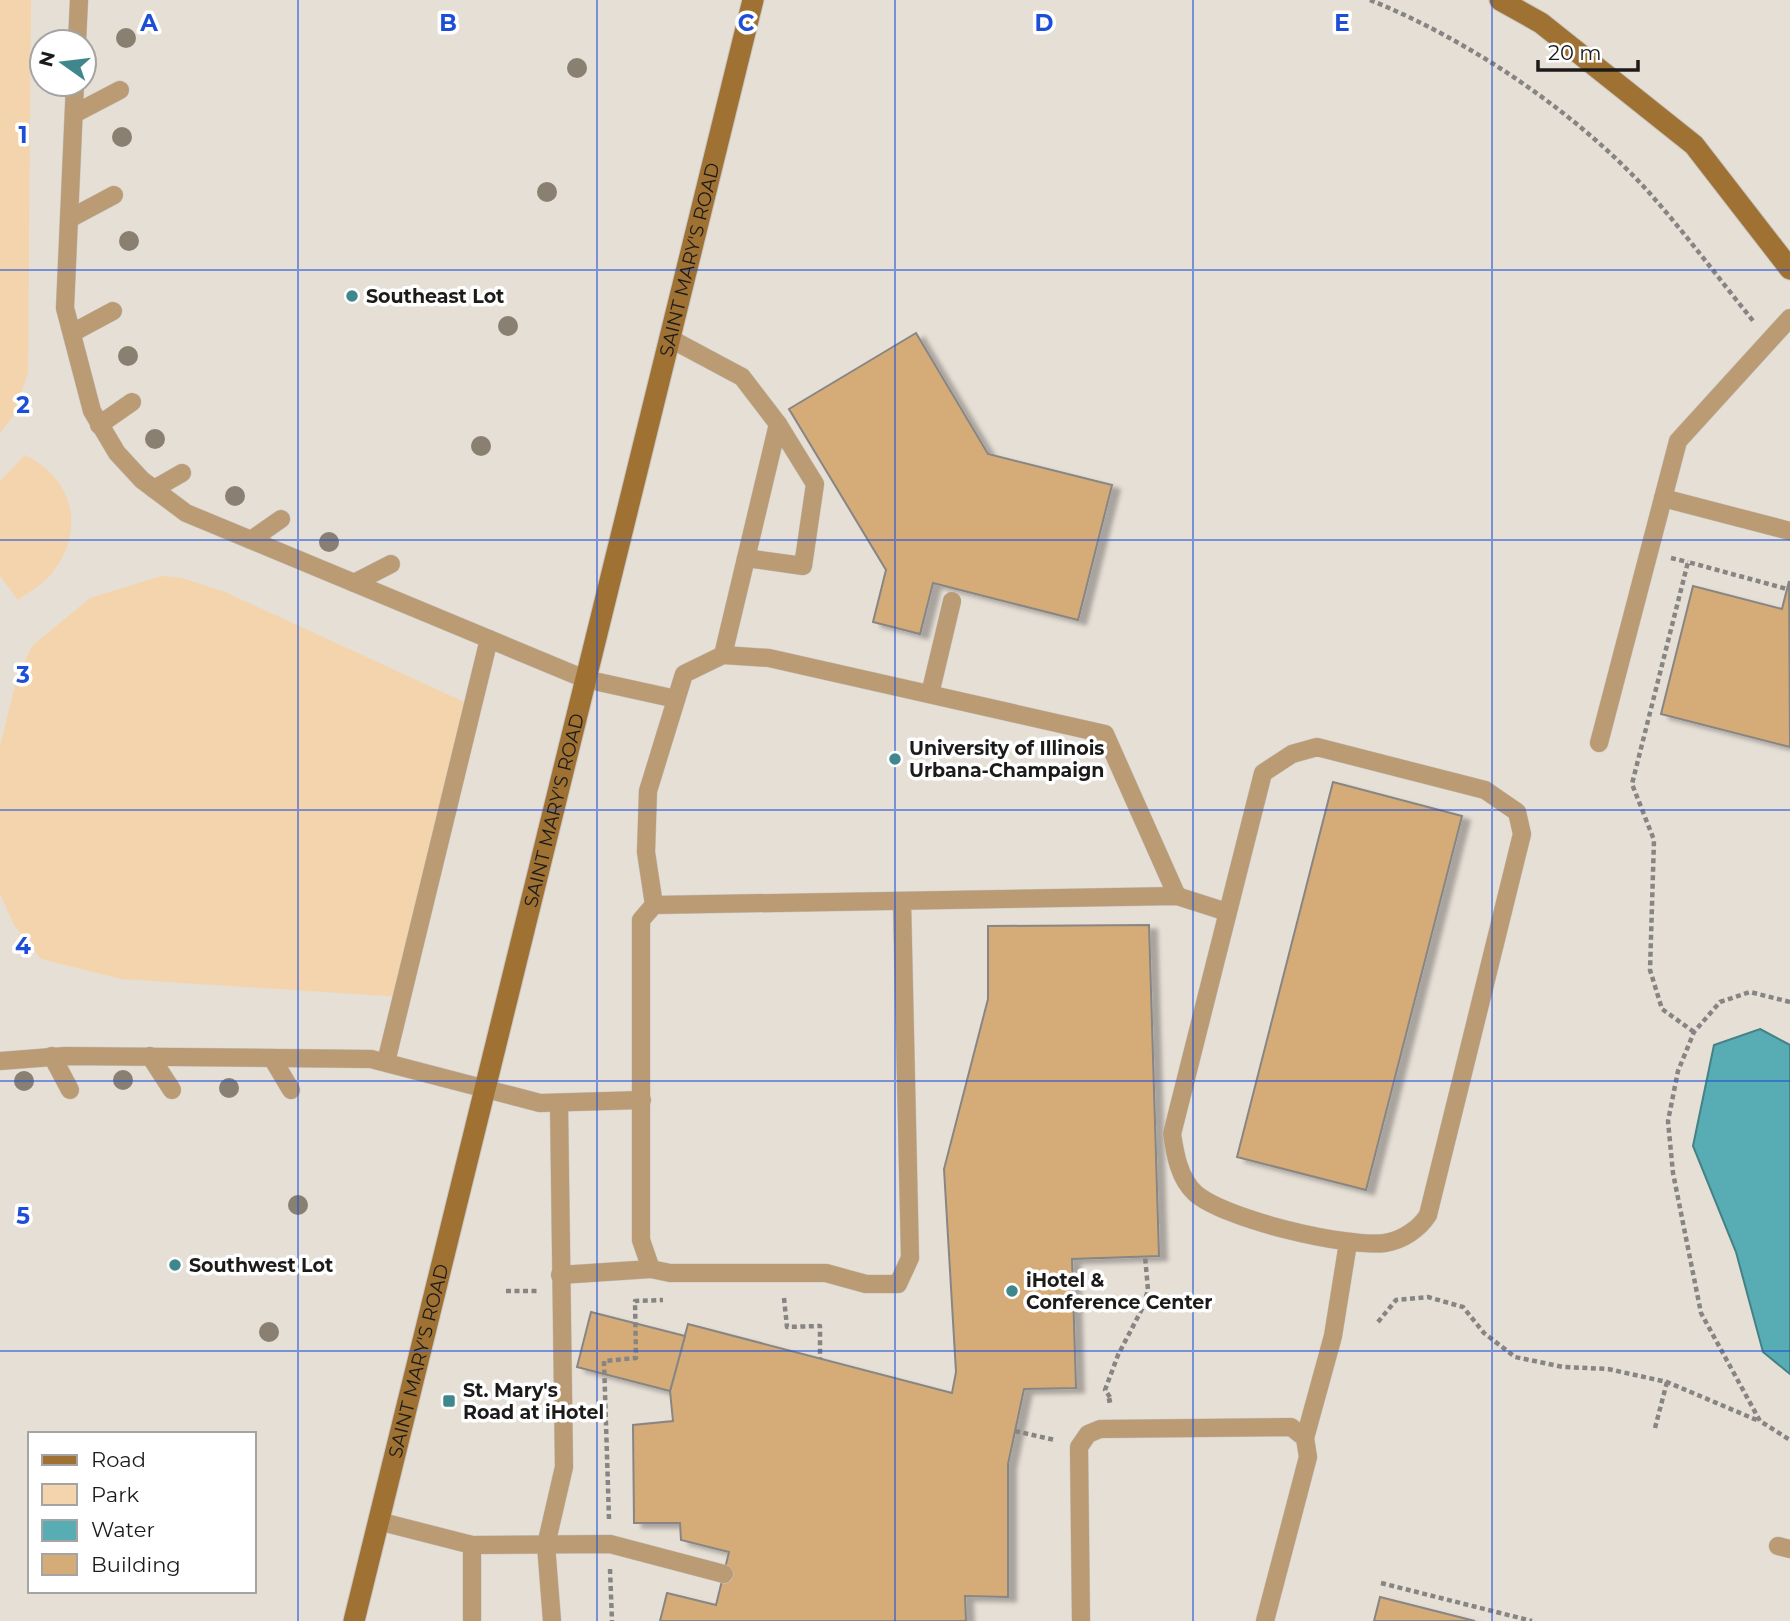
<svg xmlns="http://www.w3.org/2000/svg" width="1790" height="1621" viewBox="0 0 1790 1621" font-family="Montserrat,sans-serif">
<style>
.built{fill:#e6dfd6;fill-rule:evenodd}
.green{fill:#f4d4ac}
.water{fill:#57adb3;stroke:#458185;stroke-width:2}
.building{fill:#d5ac78;stroke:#888684;stroke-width:2;filter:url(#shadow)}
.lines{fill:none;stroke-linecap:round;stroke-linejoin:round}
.lane-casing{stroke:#c8c6c4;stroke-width:19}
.secondary-casing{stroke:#c8c6c4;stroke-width:23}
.path{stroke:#878583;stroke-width:4.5;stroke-dasharray:5 3.5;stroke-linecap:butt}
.lane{stroke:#ba9b74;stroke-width:18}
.secondary{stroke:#9f7233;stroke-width:21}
.tree{fill:#8a8072}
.grid{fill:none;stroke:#1d4ed8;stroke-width:2;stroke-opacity:0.55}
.poi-dot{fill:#3f878c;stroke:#fff;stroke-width:2.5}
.labels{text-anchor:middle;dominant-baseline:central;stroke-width:7;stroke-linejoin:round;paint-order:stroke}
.street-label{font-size:19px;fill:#1c1b1a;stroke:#fff}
.poi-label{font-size:19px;font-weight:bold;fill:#1c1b1a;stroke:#fff;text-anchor:start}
.grid-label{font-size:23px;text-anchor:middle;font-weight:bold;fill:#1d4ed8;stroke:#fff;stroke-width:7;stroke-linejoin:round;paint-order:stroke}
</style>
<defs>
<filter id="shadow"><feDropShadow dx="8" dy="4.5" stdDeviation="2" flood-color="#0004"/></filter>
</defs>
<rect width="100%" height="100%" fill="#eeece9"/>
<!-- built -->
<path class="built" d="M0,0h1790v1621h-1790zM42,42h42v42h-42zM30,1434h224v157h-224z"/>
<!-- green -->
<g class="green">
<path d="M0,0h31l-3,373 -15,43 -13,17z"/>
<path d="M25,455c49,24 61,75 27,118 -8,11 -23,19 -34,27l-18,-24v-95z"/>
<path d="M161,576l21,2 43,14 248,114 -71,291 -281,-18 -80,-20 -27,-34 -14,-31v-148l16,-65 16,-35 58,-48z"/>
</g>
<!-- water -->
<path class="water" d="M1760,1029l30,16v329l-27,-22 -27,-100 -43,-106 21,-101z"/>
<!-- building -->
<g class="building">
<path d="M916,333l72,121 124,31 -34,135 -145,-37 -13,51 -47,-12 13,-52 -97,-161z"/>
<path d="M1789,581l1,166 -129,-33 32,-128 89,23z"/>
<path d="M1333,782l129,34 -96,374 -129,-33z"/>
<path d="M1149,925l10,331 -87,3 4,129 -52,1 -16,75v133l-43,-1 1,25h-306l7,-28 49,12 13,-53 -48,-12 -1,-17h-46l-1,-98 40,-4 -3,-30 18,-67 264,69 4,-21 -12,-203 44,-170v-73z"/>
<path d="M591,1312l94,24 -15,55 -93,-24z"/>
<path d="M1380,1597l95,24h-101z"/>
</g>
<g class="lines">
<defs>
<g id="lane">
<path d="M77,42l2,-42"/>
<path d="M75,84l-10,224 27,103 25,42 25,27 44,33 399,166 91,20"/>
<path d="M74,114l46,-24"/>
<path d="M69,219l45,-24"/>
<path d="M72,333l41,-22"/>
<path d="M669,338l73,39 36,47 -55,231"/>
<path d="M99,425l33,-23"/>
<path d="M154,489l28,-16"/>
<path d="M1663,498l127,33"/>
<path d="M251,540l30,-21"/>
<path d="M746,558l57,8 12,-82 -37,-60"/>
<path d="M354,583l37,-19"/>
<path d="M930,694l22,-93"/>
<path d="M1599,743l79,-302 112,-123"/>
<path d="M1317,747l168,43 32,22 5,22 -94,381c-9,14 -25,25 -43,28 -39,5 -161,-24 -190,-50 -16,-15 -20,-39 -23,-59l91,-361 29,-19z"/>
<path d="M902,901l8,357 -12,26h-32l-40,-11h-156l-19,-4 -10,-29v-320l13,-15 523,-9 50,16"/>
<path d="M654,905l-8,-53 2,-61 36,-117 39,-19 46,3 336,76 72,162"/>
<path d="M52,1056l18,34"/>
<path d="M150,1056l22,34"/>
<path d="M272,1058l19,32"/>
<path d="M0,1061l65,-5 306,3 169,44 102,-3"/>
<path d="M386,1062l103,-423"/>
<path d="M560,1275l91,-6"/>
<path d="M1305,1438l28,-102 15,-93"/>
<path d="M378,1521l94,24 138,-1 114,30"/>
<path d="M1778,1546l12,3"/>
<path d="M472,1621v-76"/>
<path d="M552,1621l-6,-76 18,-78 -5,-364"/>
<path d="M1081,1621l-2,-174 9,-13 12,-5 191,-2 14,11 3,19 -43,164"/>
</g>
<g id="secondary">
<path d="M1500,0l41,23 153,122 96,124"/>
<path id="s1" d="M354,1621l399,-1621"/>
</g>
</defs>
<!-- lane casing -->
<use href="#lane" class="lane-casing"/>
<!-- secondary casing -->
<use href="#secondary" class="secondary-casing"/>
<!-- path -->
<g class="path">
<path d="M1370,0c100,40 212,116 283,197 35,40 67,83 101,125"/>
<path d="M1671,558l17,4"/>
<path d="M1790,1002l-40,-10 -30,10 -26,30 -16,39 -10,50 5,52 28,140 59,108 30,19"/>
<path d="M1694,1032l-32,-23 -12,-39 4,-130 -22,-56 56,-222 99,27"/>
<path d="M506,1291h32"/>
<path d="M784,1298l3,29 33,-1v33"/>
<path d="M1378,1322l18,-22 32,-3 35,10 21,26 31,24 48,10 45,2 59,13 92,39"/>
<path d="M1107,1401l5,-1 -7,-10 13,-35 24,-46 6,-19 -3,-34"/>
<path d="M1655,1428l12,-46"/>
<path d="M1015,1431l40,9"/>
<path d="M609,1519l-5,-158 32,-3 -1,-57 28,-1"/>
<path d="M610,1569l2,52"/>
<path d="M1381,1583l151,38"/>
</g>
<!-- lane -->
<use href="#lane" class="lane"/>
<!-- secondary -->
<use href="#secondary" class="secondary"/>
</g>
<!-- trees -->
<g class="tree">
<circle cx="126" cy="38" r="10"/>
<circle cx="577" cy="68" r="10"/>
<circle cx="122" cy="137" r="10"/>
<circle cx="547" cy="192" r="10"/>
<circle cx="129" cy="241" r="10"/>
<circle cx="508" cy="326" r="10"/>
<circle cx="128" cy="356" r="10"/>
<circle cx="155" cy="439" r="10"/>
<circle cx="481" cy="446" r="10"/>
<circle cx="235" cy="496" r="10"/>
<circle cx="329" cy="542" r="10"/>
<circle cx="123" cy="1080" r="10"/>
<circle cx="24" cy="1081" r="10"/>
<circle cx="229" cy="1088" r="10"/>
<circle cx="298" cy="1205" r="10"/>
<circle cx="269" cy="1332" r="10"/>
</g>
<!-- grid -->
<path class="grid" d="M298,0v1621M597,0v1621M895,0v1621M1193,0v1621M1492,0v1621M0,270h1790M0,540h1790M0,810h1790M0,1081h1790M0,1351h1790"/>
<!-- markers -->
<g class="poi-dot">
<circle cx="352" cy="296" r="7"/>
<circle cx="895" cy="759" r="7"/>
<circle cx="175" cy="1265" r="7"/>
<circle cx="1012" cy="1291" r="7"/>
<rect x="442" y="1394" width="14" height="14" rx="3.5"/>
</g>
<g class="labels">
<!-- street labels -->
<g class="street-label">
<text stroke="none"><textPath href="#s1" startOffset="1402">SAINT MARY'S ROAD</textPath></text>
<text stroke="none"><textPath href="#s1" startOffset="835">SAINT MARY'S ROAD</textPath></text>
<text stroke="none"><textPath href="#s1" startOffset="268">SAINT MARY'S ROAD</textPath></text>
</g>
<!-- poi labels -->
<g class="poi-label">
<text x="366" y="296">Southeast Lot</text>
<text x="909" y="748">University of Illinois<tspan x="909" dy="22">Urbana-Champaign</tspan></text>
<text x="189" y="1265">Southwest Lot</text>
<text x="1026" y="1280">iHotel &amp;<tspan x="1026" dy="22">Conference Center</tspan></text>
<text x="463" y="1390">St. Mary's<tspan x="463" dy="22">Road at iHotel</tspan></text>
</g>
</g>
<g class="grid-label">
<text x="149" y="31">A</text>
<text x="448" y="31">B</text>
<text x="746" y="31">C</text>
<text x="1044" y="31">D</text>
<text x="1342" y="31">E</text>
<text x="23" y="143">1</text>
<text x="23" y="413">2</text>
<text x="23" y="683">3</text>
<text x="23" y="954">4</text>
<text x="23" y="1224">5</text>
</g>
<!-- legend -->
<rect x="28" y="1432" width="228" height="161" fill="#ffffff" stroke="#a4a4a3" stroke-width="2"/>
<rect x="42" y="1455" width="35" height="10" fill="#9f7233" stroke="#a4a4a3" stroke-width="2"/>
<text x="91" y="1467" font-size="21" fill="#1c1b1a">Road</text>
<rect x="42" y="1484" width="35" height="21" fill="#f4d4ac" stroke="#a4a4a3" stroke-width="2"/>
<text x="91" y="1502" font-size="21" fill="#1c1b1a">Park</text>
<rect x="42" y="1520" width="35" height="21" fill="#57adb3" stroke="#a4a4a3" stroke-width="2"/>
<text x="91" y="1537" font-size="21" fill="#1c1b1a">Water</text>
<rect x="42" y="1554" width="35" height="21" fill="#d5ac78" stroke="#a4a4a3" stroke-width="2"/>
<text x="91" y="1572" font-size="21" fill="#1c1b1a">Building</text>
<!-- north arrow -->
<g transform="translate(63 63) rotate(284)"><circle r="33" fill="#ffffff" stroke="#a4a4a3" stroke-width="2"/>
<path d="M0-5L12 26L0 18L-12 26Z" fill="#3f878c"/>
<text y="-10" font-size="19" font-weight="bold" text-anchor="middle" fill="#1c1b1a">N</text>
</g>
<!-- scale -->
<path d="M1538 60v10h100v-10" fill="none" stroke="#1c1b1a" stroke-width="3.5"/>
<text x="1548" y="60" font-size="21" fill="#1c1b1a" stroke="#ffffff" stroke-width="5" paint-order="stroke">20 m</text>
</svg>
